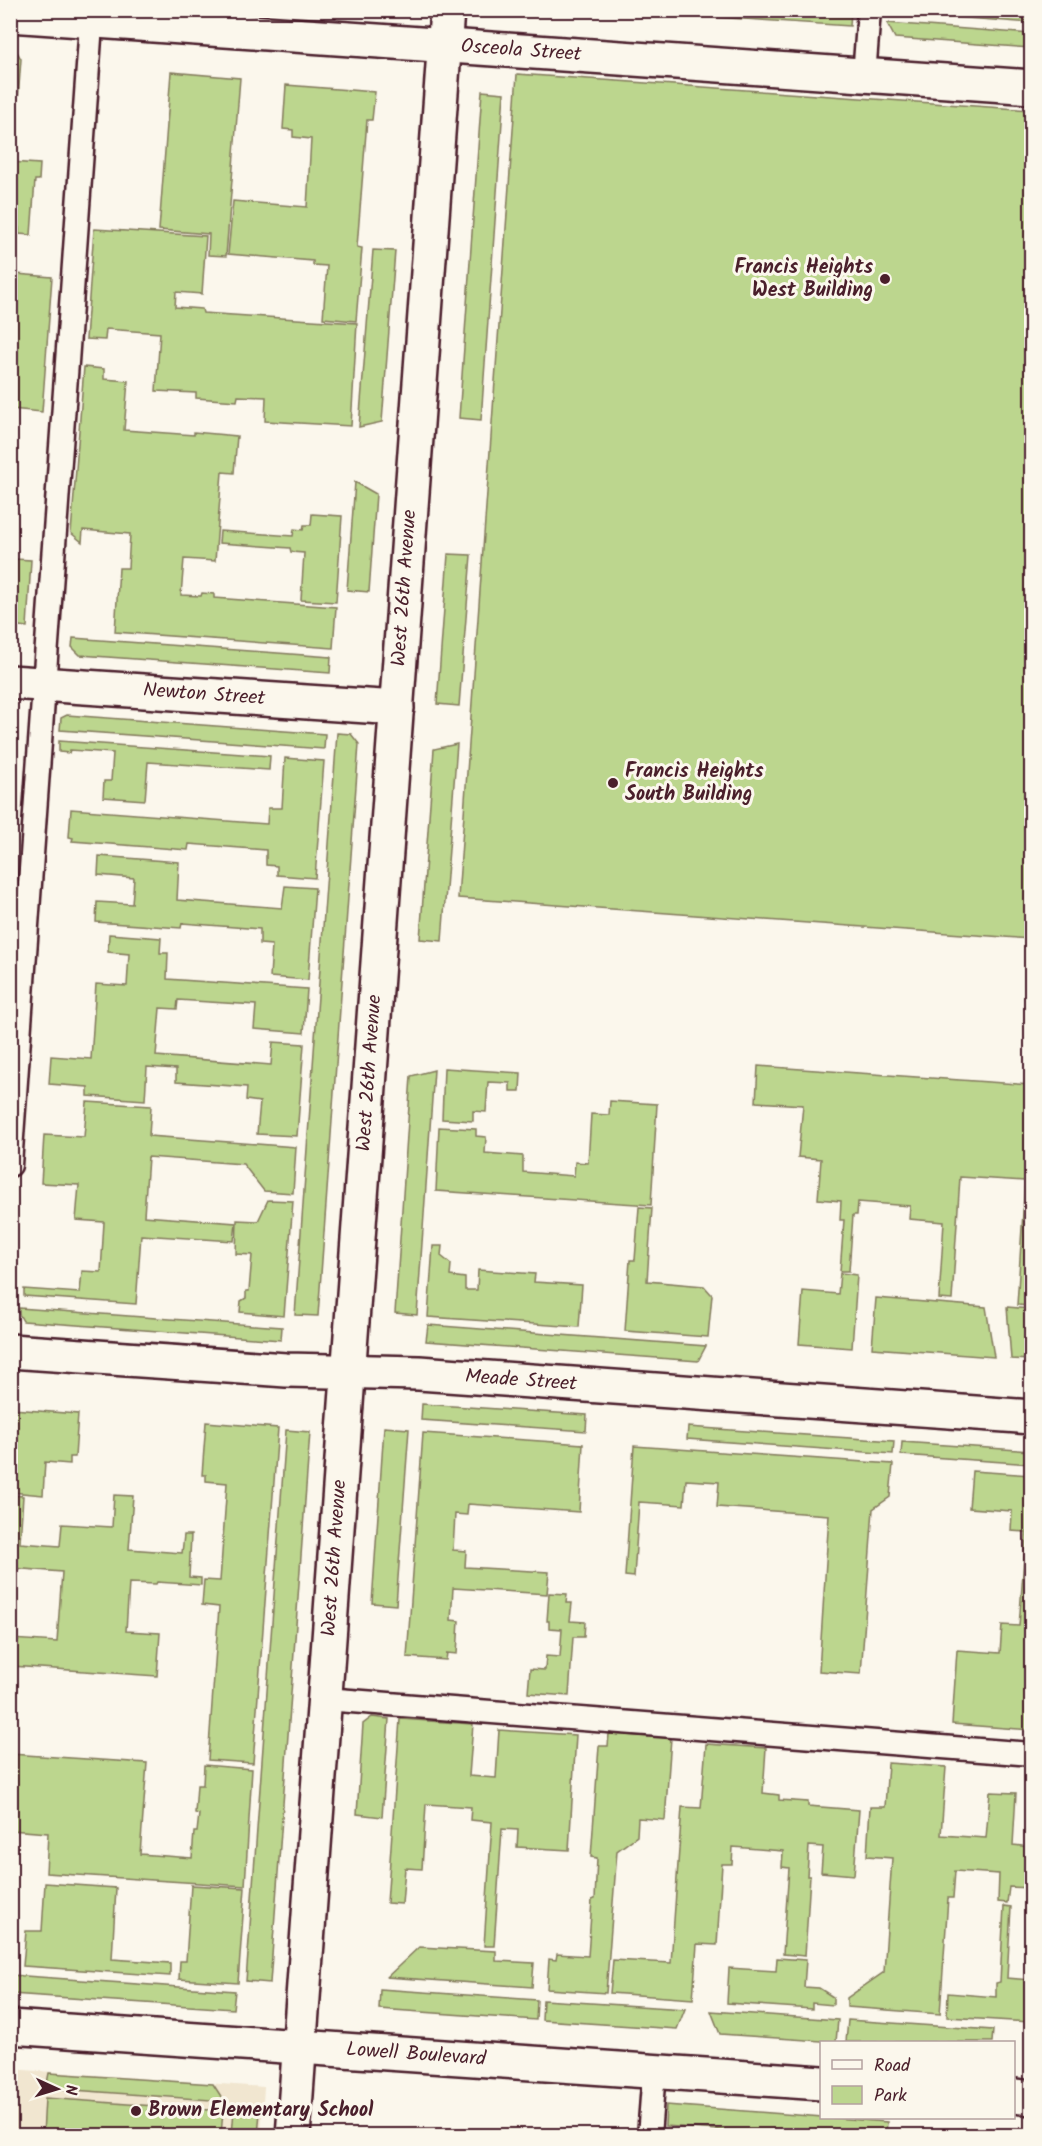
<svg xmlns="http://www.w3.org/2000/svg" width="1042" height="2146" viewBox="0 0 1042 2146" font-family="Kalam,sans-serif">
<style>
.built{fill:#f1e6d0}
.green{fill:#bcd68e;stroke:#837a5c;stroke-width:1.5}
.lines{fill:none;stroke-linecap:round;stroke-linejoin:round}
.lane-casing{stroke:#4a1f2b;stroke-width:27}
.street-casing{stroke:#4a1f2b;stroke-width:38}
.secondary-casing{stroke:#4a1f2b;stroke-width:38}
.lane{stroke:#fbf7ec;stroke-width:22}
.street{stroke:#fbf7ec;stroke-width:33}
.secondary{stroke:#fbf7ec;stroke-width:33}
.poi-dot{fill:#4a1f2b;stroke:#fbf7ec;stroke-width:2}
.labels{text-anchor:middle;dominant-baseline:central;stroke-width:6;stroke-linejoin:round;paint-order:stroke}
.street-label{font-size:20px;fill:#4a1f2b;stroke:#fbf7ec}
.poi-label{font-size:20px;font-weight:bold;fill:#4a1f2b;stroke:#fbf7ec;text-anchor:start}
</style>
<rect width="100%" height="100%" fill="#fbf7ec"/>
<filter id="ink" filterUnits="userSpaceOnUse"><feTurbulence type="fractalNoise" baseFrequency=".0167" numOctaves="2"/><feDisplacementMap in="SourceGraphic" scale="12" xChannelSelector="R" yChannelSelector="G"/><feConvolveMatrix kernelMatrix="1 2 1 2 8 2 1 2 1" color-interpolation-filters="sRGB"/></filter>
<g filter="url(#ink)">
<!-- built -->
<path class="built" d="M10,2069l254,18 -3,48h-250z"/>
<!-- green -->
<g class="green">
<path d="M715,10h136v1l-1,15 -136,-9z"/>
<path d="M889,11h142v12l-142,-11z"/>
<path d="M887,23l144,11v14l-136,-10z"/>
<path d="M11,41l10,18 -7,96h-4z"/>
<path d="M171,72l69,6 -14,178 -18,-1 1,-21 -50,-4z"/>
<path d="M517,74l514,36v829l-573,-41z"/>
<path d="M286,85l89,7 -3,28h-5l-10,127 5,1 -6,73 -33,-3 4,-52 -14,-1v-4l-85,-7 5,-53 74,6 4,-68 -18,-2v-7l-10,-1z"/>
<path d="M482,91l22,2 -23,327 -22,-2z"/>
<path d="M10,162l30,2 -1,16h-4l-4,55 -12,-1v-6l-8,-1z"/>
<path d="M94,229l112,7 -4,58 -26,-2 -1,15 27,2 1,4 154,10 -6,103 -86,-5 1,-24 -28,-1 -1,5 -41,-3v-5l-40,-2 4,-58 -54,-4 -1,11 -19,-1z"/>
<path d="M373,250l22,1 -13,171 -23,5z"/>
<path d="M16,274l36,3 -10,135 -31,-3 -1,-128h5z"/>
<path d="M84,367l20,2v10l24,2 -4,49 70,5v-3l43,4 -3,37 -12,-1 -7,89 -31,-2 -3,36 20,1 1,-3 12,1v4l122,9 -3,41 -218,-16 4,-64h9l2,-34 -47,-4 -1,12 -11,-9z"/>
<path d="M355,482l21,12 -7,98 -22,-2z"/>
<path d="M312,514l30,2 -6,86 -35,-2 3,-47 -13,-1 -1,-4 -71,-5 1,-12 73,5 1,-7 9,1 1,-5h7z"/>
<path d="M448,554l23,1 -12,151 -22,-2z"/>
<path d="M14,559l17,1 -4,67 -16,-2z"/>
<path d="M73,638l258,19 -1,16 -250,-18 -8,-8z"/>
<path d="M67,715l258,19 -1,15 -264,-19 1,-12z"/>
<path d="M337,733l14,1 8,10 -41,572 -23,-1z"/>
<path d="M59,741l211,15 -1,14 -121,-8 -3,38 -42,-3 1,-16h7l2,-28 -43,-3 -1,3 -10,-1z"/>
<path d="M457,744l-15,197 -22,-2 14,-190z"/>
<path d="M285,758l39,3 -9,117 -38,-3v-9l-11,-1v-15l-77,-6 -1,6 -116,-9 1,-3 -4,-1 2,-28 196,15 1,-16h14z"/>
<path d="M99,856l80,6 -2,38 105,8 3,-22 30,2 -7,92 -38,-3 2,-32 -12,-1v-15l-78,-6 -1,5 -85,-6 1,-20 35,2 2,-26 -36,-3z"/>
<path d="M109,934l52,4 -1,15h8l-1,26 140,10 -3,44 -50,-4 2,-24 -78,-5 -1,9 -17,-1 -4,48 115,9 2,-23 31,2 -7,92 -40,-2 3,-32 -14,-2 1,-13 -71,-5v-13l-29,-2 -2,33 -57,-4v-9l-39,-3 2,-28 40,3 5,-75 31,2 2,-32 -21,-2z"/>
<path d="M758,1066l273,19v221l-14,-1 8,-124 -65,-4 -8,123 -13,-1 5,-77 -35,-3 1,-13 -52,-4 -1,13h-4l-4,56h-9l4,-51h-4l1,-19 -23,-2 3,-40 -23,-2 5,-52 -47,-3z"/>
<path d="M444,1068l77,5 -1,18h-10v-8l-22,-1 -2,30 -13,-1v10l-31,-2z"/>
<path d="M434,1070l-17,245 -22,-2 16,-237z"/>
<path d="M610,1101l47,3 -6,101 -215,-14 3,-64 37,2v7l10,1 -1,16 38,3v16l51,4 1,-14 13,1 3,-49 18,1z"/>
<path d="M87,1102l64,4 -2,30 147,11 -3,46 -29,-2 -21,-27 -95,-7 -4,59 92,7 -2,18 -93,-6 -5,69 -112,-8v-7l56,4 2,-22 19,1 3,-50 -28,-2 3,-35 -38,-2 3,-48 40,2z"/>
<path d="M268,1200l25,1 -9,115 -44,-4 1,-11 5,-3v-7h3l3,-36 -16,-1 1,-34 21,1z"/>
<path d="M639,1207l13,1 -5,73 57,5 8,9 -4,42 -83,-6 5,-71h5z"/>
<path d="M433,1246h9l-1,10 10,8 -1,12 15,2v12h12l1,-20 57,4 -1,8 48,3 -3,42 -151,-10z"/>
<path d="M840,1273l17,2 -5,73 -53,-4 4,-53 35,3z"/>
<path d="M876,1298l110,9 8,50 -122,-9z"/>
<path d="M1007,1307l24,2v51l-20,-1z"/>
<path d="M19,1308l263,19 -1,13 -258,-19 -4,-7z"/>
<path d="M428,1325l278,21 -8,15 -272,-20z"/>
<path d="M422,1404l165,11 -1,16 -165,-11z"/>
<path d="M12,1409l66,5 -3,43h-5v7l-25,-2 -2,33 -32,-3z"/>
<path d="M206,1422l72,6 -25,335 -45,-3 11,-153 -17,-2 2,-25 16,1 7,-98 -21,-2v-6h-4z"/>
<path d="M384,1427l25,2 -13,176 -24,-2z"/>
<path d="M688,1427l206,14 -1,13 -206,-15z"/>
<path d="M286,1430l24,2 -40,551 -24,-2z"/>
<path d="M423,1433l160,11 -4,68 -111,-8 -1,11 -12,-1 -2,36 13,1 -1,16 84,5 -2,22 -94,-6 -2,32 8,1 -2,33 -10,-1 -1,7 -39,-3z"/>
<path d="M902,1442l129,9v13l-130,-9z"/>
<path d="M634,1446l259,18 -3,33 -17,12 -12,165 -42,-3 10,-156 -112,-8 2,-25 -33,-2 -2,25 -45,-3 -5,75 -9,-1z"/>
<path d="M972,1471l59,4v255l-79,-6 5,-74 43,3 2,-28 17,1 7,-94 -15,-1 1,-20 -43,-3z"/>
<path d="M11,1495l12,1 -3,47 40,3 2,-22 50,3 2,-32 19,1 -4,53 53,4 2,-18h7l-2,42 12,1v7l-44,-3 -1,2 -27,-1 -3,48 34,2 -3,43 -146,-10v-27l46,3 5,-70 -51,-4z"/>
<path d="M549,1593l18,1 -1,9h6l-2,18 15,1 -1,15h-11l-4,59 -41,-3 2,-24 15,1 1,-14 14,1 2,-28 -13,-1v-7h-2z"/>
<path d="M372,1717l17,2 -7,98 -25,-3 6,-90z"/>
<path d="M400,1719l73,5 -4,52 27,2 3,-48 77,5 -7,115 -52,-3 1,-17 -16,-1 -8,117h-10l8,-124 -22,-2 1,-13 -45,-3 -4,65 -17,-1 -3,36 -15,-1z"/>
<path d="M609,1734l62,4 -6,82 -27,-2 -1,18 -20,15 -11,142 -59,-4 2,-30 7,1 1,-6 31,2 4,-56 3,-1 2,-41 -6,-1 8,-111h9z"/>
<path d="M706,1744l60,4 -3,45 16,2v5l29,2v4l51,4 -5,65 -33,-3 2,-25 -14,-1 -2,30h3l-5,80 -22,-2 6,-86 -7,-1 1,-16 -50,-4 -1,17h-10l-5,81 -20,-1 -4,55 -83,-6 3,-33 58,3 11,-156 19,1z"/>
<path d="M10,1754l137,9 -7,91 52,4 2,-26h3l2,-18 -4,-1 2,-28h6l1,-20 48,4 -7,117 -199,-13 2,-40 -37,-3z"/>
<path d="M888,1763l58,4 -5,68 45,3 4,-46 26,1 -3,52 18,2v41l-22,-1 -2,16 -9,-1 1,-28 -44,-3 -2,27h-5l-8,116 -93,-7v-9l37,-26 8,-114 -25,-2 3,-49h15z"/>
<path d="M45,1883l71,5 -4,71 58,4v13l-147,-10 3,-35h16z"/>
<path d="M191,1885l54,3 -7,95 -59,-4 1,-18h6z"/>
<path d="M1004,1906l7,1 -4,71 24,2v42l-84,-5 1,-24 48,4v-14l4,-1z"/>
<path d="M419,1947l77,4v10l38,2 -2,24 -145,-10z"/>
<path d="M777,1958l29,2 -2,27 15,1 14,9v8l-21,-2v6l-85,-6 2,-35 47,3z"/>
<path d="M11,1975l224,16 -2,18 -222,-15z"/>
<path d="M380,1989l157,11 -1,20 -157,-11z"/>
<path d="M543,2000l142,9 -8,20 -135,-9z"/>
<path d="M711,2011l127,9 -2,22 -116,-8z"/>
<path d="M848,2020l145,10 -1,12h-146z"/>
<path d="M49,2073l164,11 11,17 -178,-13z"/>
<path d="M45,2098l178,13 -2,24h-178z"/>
<path d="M666,2105l221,17 -1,13h-101l-120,-9z"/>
<path d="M234,2110l26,2 -2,23h-26z"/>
<path d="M963,2128l68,5v2h-68z"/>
</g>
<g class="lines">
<defs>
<g id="lane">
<path d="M864,76l5,-66"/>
<path d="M10,1165l82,-1155"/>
<path d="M325,1699l707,55"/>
<path d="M649,2136l5,-65"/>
</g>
<g id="street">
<path d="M10,15l1022,72"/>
<path d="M10,682l387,26"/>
<path d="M10,1351l276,19 133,3 613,44"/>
</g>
<g id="secondary">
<path d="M10,2027l812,56"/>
<path d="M1014,2096l18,2"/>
<path d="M293,2136l154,-2126"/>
</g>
</defs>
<!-- lane casing -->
<use href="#lane" class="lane-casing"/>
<!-- street casing -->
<use href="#street" class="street-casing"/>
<!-- secondary casing -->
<use href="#secondary" class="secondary-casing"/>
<!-- lane -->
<use href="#lane" class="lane"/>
<!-- street -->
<use href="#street" class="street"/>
<!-- secondary -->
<use href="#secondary" class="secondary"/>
</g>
</g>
<!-- markers -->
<g class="poi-dot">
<circle cx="885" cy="279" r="6"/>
<circle cx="613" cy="783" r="6"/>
<circle cx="136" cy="2111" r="6"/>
</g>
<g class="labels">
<!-- street labels -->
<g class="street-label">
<text transform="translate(521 51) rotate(4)">Osceola Street</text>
<text transform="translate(405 588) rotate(-86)">West 26th Avenue</text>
<text transform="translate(204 695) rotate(4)">Newton Street</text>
<text transform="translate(370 1073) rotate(-86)">West 26th Avenue</text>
<text transform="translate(521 1381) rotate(4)">Meade Street</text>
<text transform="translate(335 1558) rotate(-86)">West 26th Avenue</text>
<text transform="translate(416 2055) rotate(4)">Lowell Boulevard</text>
</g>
<!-- poi labels -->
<g class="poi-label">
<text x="873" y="268" text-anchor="end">Francis Heights<tspan x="873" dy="23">West Building</tspan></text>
<text x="625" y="772">Francis Heights<tspan x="625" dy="23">South Building</tspan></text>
<text x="148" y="2111">Brown Elementary School</text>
</g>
</g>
<!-- margin -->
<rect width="1042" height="2146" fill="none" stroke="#fbf7ec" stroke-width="36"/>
<rect x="18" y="18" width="1006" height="2110" fill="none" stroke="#4a1f2b" stroke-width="2" filter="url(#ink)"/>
<!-- legend -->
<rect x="820" y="2041" width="195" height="78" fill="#fbf7ec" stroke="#b4a19f" stroke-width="1.5"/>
<rect x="832" y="2060" width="30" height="9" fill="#fbf7ec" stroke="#b4a19f" stroke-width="1.5"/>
<text x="874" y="2071" font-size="18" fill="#4a1f2b">Road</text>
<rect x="832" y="2086" width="30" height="18" fill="#bcd68e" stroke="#b4a19f" stroke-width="1.5"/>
<text x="874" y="2101" font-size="18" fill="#4a1f2b">Park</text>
<!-- north arrow -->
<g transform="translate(57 2089) rotate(94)" stroke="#fbf7ec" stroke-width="4.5" paint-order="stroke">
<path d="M0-4.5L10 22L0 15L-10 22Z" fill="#4a1f2b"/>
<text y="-9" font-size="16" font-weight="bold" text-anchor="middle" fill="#4a1f2b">N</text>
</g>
</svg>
